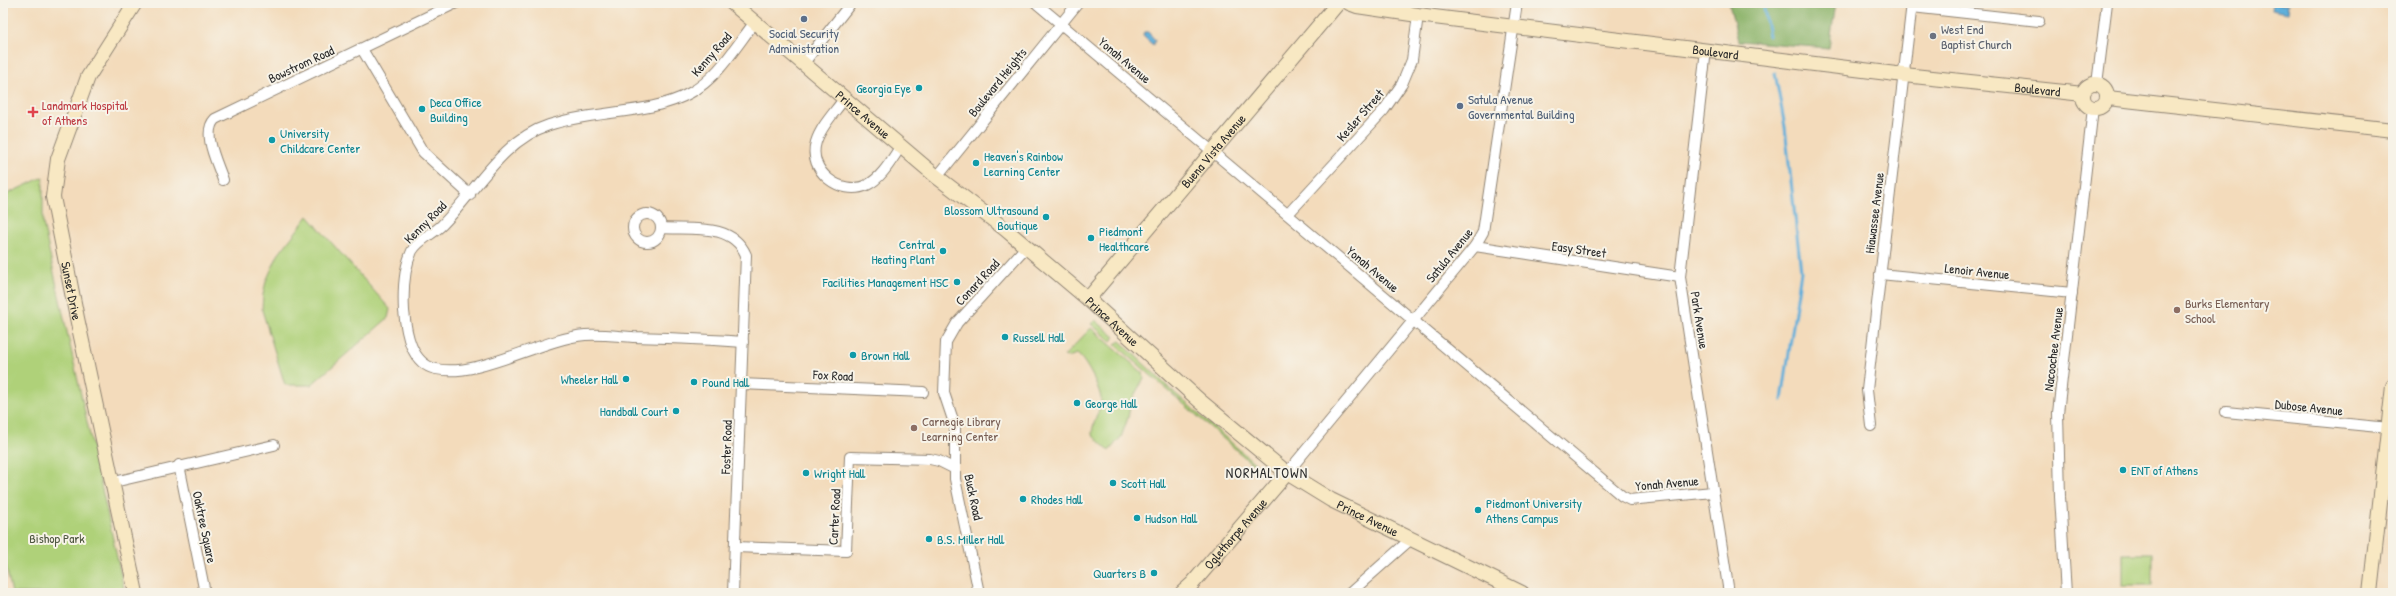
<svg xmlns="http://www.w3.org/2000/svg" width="2396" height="596" viewBox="0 0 2396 596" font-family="'Patrick Hand',sans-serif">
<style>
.green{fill:#afd179;stroke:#6d7e52}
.forest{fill:#8bb369;stroke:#5b6f4a}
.water{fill:#5fafda;stroke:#456d82}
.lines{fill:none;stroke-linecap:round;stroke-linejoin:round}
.stream{stroke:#5fafda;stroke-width:3}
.street-casing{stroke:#8f8373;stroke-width:12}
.secondary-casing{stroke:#8f8373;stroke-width:16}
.street{stroke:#fff;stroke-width:10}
.secondary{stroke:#f8e8c3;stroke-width:14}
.service-dot{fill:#5c6f8a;stroke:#f7f3e8;stroke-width:1.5}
.worship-dot{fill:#6b7280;stroke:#f7f3e8;stroke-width:1.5}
.culture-dot{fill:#0f9aa8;stroke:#f7f3e8;stroke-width:1.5}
.health-dot{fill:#e0444e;stroke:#f7f3e8;stroke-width:1.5}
.education-dot{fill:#8d6e63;stroke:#f7f3e8;stroke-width:1.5}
.labels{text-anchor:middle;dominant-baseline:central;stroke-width:4;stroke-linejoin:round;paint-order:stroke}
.worship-label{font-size:13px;fill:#5b616d;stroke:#f7f3e8;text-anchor:start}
.service-label{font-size:13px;fill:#4e5e75;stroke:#f7f3e8}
.street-label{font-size:13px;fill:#2b2b2b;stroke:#f7f3e8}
.culture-label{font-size:13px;fill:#0d838f;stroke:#f7f3e8;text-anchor:start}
.health-label{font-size:13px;fill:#be3a42;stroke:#f7f3e8;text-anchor:start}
.education-label{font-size:13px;fill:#785e54;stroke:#f7f3e8;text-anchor:start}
.park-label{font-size:13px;fill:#4c543e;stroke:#f7f3e8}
.neighbourhood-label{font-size:14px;letter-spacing:1px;fill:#2b2b2b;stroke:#f7f3e8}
</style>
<rect width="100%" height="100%" fill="#f7f3e8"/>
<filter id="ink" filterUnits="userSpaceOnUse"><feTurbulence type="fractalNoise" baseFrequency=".025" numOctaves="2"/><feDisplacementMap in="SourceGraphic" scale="8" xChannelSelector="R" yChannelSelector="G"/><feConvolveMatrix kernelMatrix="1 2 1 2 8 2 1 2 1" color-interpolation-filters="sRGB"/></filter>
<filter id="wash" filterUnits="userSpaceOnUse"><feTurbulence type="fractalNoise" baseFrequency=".012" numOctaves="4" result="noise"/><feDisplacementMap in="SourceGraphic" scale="16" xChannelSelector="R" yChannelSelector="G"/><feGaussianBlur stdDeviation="0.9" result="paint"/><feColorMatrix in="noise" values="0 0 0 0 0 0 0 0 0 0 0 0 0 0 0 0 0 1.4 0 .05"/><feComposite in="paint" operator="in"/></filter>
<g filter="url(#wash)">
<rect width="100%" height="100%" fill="#f3dbbb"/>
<!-- green -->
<g class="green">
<path d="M43,177v46l5,23 77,347h-113l-9,-40v-357z"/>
<path d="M308,216l82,93 -2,9 -77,67h-26l-23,-75 1,-15 3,-14 12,-26z"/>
<path d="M1095,320l20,17 -4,4 -20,-17z"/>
<path d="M1091,328l52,45 1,5 -13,23 -3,17 -7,19 -12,14 -17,-16c0,-12 8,-23 9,-34 1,-10 -16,-42 -24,-47l-9,3 -4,-1z"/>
<path d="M1120,341l48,46 91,80 -1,2 -143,-125z"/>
<rect x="2123" y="554" width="29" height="31"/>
</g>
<!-- forest -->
<path class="forest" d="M1729,3h107l-7,45 -91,-7z"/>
<!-- water -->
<g class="water">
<path d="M2272,3l17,2 -1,8 -17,-3z"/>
<path d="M1144,32h4l7,8 -2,5 -10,-9z"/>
</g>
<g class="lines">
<!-- stream -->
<g class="stream">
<path d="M1763,3l6,33"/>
<path d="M1775,73l10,54 16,144 -19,129"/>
</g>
</g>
</g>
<g filter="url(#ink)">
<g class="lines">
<defs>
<g id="street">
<path d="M1036,3l586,493 8,4 9,-1 74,-7"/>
<path d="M1912,7l127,14"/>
<path d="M362,49l61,103 47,43"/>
<path d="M1706,50l-26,227 49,316"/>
<path d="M803,64l48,-61"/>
<path d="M2097,84l10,-81"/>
<path d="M844,99c-9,13 -23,27 -28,43 -9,29 25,55 51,43 15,-7 25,-26 34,-39"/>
<path d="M937,177l141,-174"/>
<path d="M223,180c-5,-16 -22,-47 -8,-61l241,-116"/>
<circle cx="647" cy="228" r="14"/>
<path d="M1288,214l96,-104 18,-26 10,-24 6,-45"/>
<path d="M661,228c29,2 71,-6 85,27l-13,338"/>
<path d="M1475,246l205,31"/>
<path d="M1880,274l192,19"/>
<path d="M743,342c-37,-3 -73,-4 -110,-5 -16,-1 -32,-3 -48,-2 -44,4 -106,43 -149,34 -25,-5 -30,-37 -32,-58 -1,-18 0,-43 8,-60 6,-11 21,-17 30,-26 34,-34 60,-85 107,-100 44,-15 102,-10 141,-32 28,-15 46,-47 65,-71"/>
<path d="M741,384l182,8"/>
<path d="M2226,412l163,16"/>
<path d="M1871,426l-4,-36 45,-387"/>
<path d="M179,465l26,128"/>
<path d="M1287,473l188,-227 8,-14 34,-229"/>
<path d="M114,482l160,-37"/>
<path d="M735,547l111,4 4,-94 80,2 9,2 16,8"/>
<path d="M979,593l-24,-114v-53l-11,-33 2,-51 11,-19 69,-76"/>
<path d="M1350,593l61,-54"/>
<path d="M2066,593l-6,-96 -2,-84 35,-305"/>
</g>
<g id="secondary">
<path id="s1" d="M135,3l-47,74 -30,82 -5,38 24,121 59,275"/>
<path id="s2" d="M732,3l205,174 68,52 83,70 112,102 87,72 44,27 191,93"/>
<path id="s3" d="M1349,3l8,3 61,9 486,60 179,19"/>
<circle cx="2095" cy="96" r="12"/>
<path d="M2108,98l285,32"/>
<path id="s4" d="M1088,299l250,-296"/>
<path id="s5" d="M1182,593l10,-9 95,-111"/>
<path d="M2370,593l23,-207"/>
</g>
</defs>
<!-- street casing -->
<use href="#street" class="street-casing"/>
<!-- secondary casing -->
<use href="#secondary" class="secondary-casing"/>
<!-- street -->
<use href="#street" class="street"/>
<!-- secondary -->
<use href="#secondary" class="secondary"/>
</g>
</g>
<!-- markers -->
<g class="service-dot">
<circle cx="804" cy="19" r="4"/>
<circle cx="1460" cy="106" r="4"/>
</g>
<circle class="worship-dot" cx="1933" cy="36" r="4"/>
<g class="culture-dot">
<circle cx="919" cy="88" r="4"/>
<circle cx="422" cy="109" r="4"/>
<circle cx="272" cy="140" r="4"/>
<circle cx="976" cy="163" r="4"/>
<circle cx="1046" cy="217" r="4"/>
<circle cx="1091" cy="238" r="4"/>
<circle cx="943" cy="251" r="4"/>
<circle cx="957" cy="282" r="4"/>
<circle cx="1005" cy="337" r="4"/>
<circle cx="853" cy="355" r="4"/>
<circle cx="626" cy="379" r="4"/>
<circle cx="694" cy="382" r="4"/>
<circle cx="1077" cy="403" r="4"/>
<circle cx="676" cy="411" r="4"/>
<circle cx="2123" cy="470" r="4"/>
<circle cx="806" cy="473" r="4"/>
<circle cx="1113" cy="483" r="4"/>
<circle cx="1023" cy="499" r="4"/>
<circle cx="1478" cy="510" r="4"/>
<circle cx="1137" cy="518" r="4"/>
<circle cx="929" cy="539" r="4"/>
<circle cx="1154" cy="573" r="4"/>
</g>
<path class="health-dot" d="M31 106h4v4h4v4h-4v4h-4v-4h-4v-4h4z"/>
<g class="education-dot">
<circle cx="2177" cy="310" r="4"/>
<circle cx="914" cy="428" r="4"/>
</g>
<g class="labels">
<!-- worship labels -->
<g class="worship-label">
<text x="1941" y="29">West End<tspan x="1941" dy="15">Baptist Church</tspan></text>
</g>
<!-- service labels -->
<g class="service-label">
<text x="804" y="33">Social Security<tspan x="804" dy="15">Administration</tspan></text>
<text x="1468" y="99" text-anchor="start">Satula Avenue<tspan x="1468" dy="15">Governmental Building</tspan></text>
</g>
<!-- street labels -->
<g class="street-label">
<text stroke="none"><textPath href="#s3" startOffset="370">Boulevard</textPath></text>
<text transform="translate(711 54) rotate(-49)">Kenny Road</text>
<text transform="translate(1125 60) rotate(40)">Yonah Avenue</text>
<text transform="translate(301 64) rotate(-25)">Bowstrom Road</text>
<text transform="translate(997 82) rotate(-51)">Boulevard Heights</text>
<text stroke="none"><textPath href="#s3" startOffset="694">Boulevard</textPath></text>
<text stroke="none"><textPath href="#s2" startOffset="172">Prince Avenue</textPath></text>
<text transform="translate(1360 115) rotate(-49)">Kesler Street</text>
<text stroke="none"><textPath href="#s4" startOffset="194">Buena Vista Avenue</textPath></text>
<text transform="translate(1874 213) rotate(-83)">Hiawassee Avenue</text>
<text transform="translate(425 222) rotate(-45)">Kenny Road</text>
<text transform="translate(1579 249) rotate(8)">Easy Street</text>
<text transform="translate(1449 255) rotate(-51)">Satula Avenue</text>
<text transform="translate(1373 269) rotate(40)">Yonah Avenue</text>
<text transform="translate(1977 271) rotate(6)">Lenoir Avenue</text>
<text transform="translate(977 282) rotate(-47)">Conard Road</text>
<text stroke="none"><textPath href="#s1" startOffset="309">Sunset Drive</textPath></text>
<text transform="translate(1700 320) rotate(81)">Park Avenue</text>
<text stroke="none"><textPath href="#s2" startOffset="496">Prince Avenue</textPath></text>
<text transform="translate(2053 349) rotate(-83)">Nacoochee Avenue</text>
<text transform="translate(833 375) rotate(3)">Fox Road</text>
<text transform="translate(2309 407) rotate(6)">Dubose Avenue</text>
<text transform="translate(726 447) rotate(-88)">Foster Road</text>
<text transform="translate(1667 483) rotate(-5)">Yonah Avenue</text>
<text transform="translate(974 497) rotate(78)">Buck Road</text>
<text transform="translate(834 517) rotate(-87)">Carter Road</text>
<text stroke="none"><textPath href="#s2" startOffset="820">Prince Avenue</textPath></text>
<text transform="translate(205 527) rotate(78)">Oaktree Square</text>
<text stroke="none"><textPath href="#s5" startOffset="80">Oglethorpe Avenue</textPath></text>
</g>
<!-- culture labels -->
<g class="culture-label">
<text x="911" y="88" text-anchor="end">Georgia Eye</text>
<text x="430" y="102">Deca Office<tspan x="430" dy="15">Building</tspan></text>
<text x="280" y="133">University<tspan x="280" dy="15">Childcare Center</tspan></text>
<text x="984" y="156">Heaven's Rainbow<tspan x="984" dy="15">Learning Center</tspan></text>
<text x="1038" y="210" text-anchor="end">Blossom Ultrasound<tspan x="1038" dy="15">Boutique</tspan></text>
<text x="1099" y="231">Piedmont<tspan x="1099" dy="15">Healthcare</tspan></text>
<text x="935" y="244" text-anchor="end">Central<tspan x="935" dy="15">Heating Plant</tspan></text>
<text x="949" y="282" text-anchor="end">Facilities Management HSC</text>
<text x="1013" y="337">Russell Hall</text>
<text x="861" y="355">Brown Hall</text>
<text x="618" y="379" text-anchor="end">Wheeler Hall</text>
<text x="702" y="382">Pound Hall</text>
<text x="1085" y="403">George Hall</text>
<text x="668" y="411" text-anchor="end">Handball Court</text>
<text x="2131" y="470">ENT of Athens</text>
<text x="814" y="473">Wright Hall</text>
<text x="1121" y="483">Scott Hall</text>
<text x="1031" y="499">Rhodes Hall</text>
<text x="1486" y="503">Piedmont University<tspan x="1486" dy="15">Athens Campus</tspan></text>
<text x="1145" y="518">Hudson Hall</text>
<text x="937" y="539">B.S. Miller Hall</text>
<text x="1146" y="573" text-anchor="end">Quarters B</text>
</g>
<!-- health labels -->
<g class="health-label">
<text x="42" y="105">Landmark Hospital<tspan x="42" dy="15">of Athens</tspan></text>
</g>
<!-- education labels -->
<g class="education-label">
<text x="2185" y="303">Burks Elementary<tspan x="2185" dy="15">School</tspan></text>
<text x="922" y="421">Carnegie Library<tspan x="922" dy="15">Learning Center</tspan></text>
</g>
<!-- park labels -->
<g class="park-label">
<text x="57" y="538">Bishop Park</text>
</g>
<!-- neighbourhood labels -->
<g class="neighbourhood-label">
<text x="1267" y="472">NORMALTOWN</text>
</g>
</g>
<!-- margin -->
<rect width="2396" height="596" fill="none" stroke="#f7f3e8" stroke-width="16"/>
</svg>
